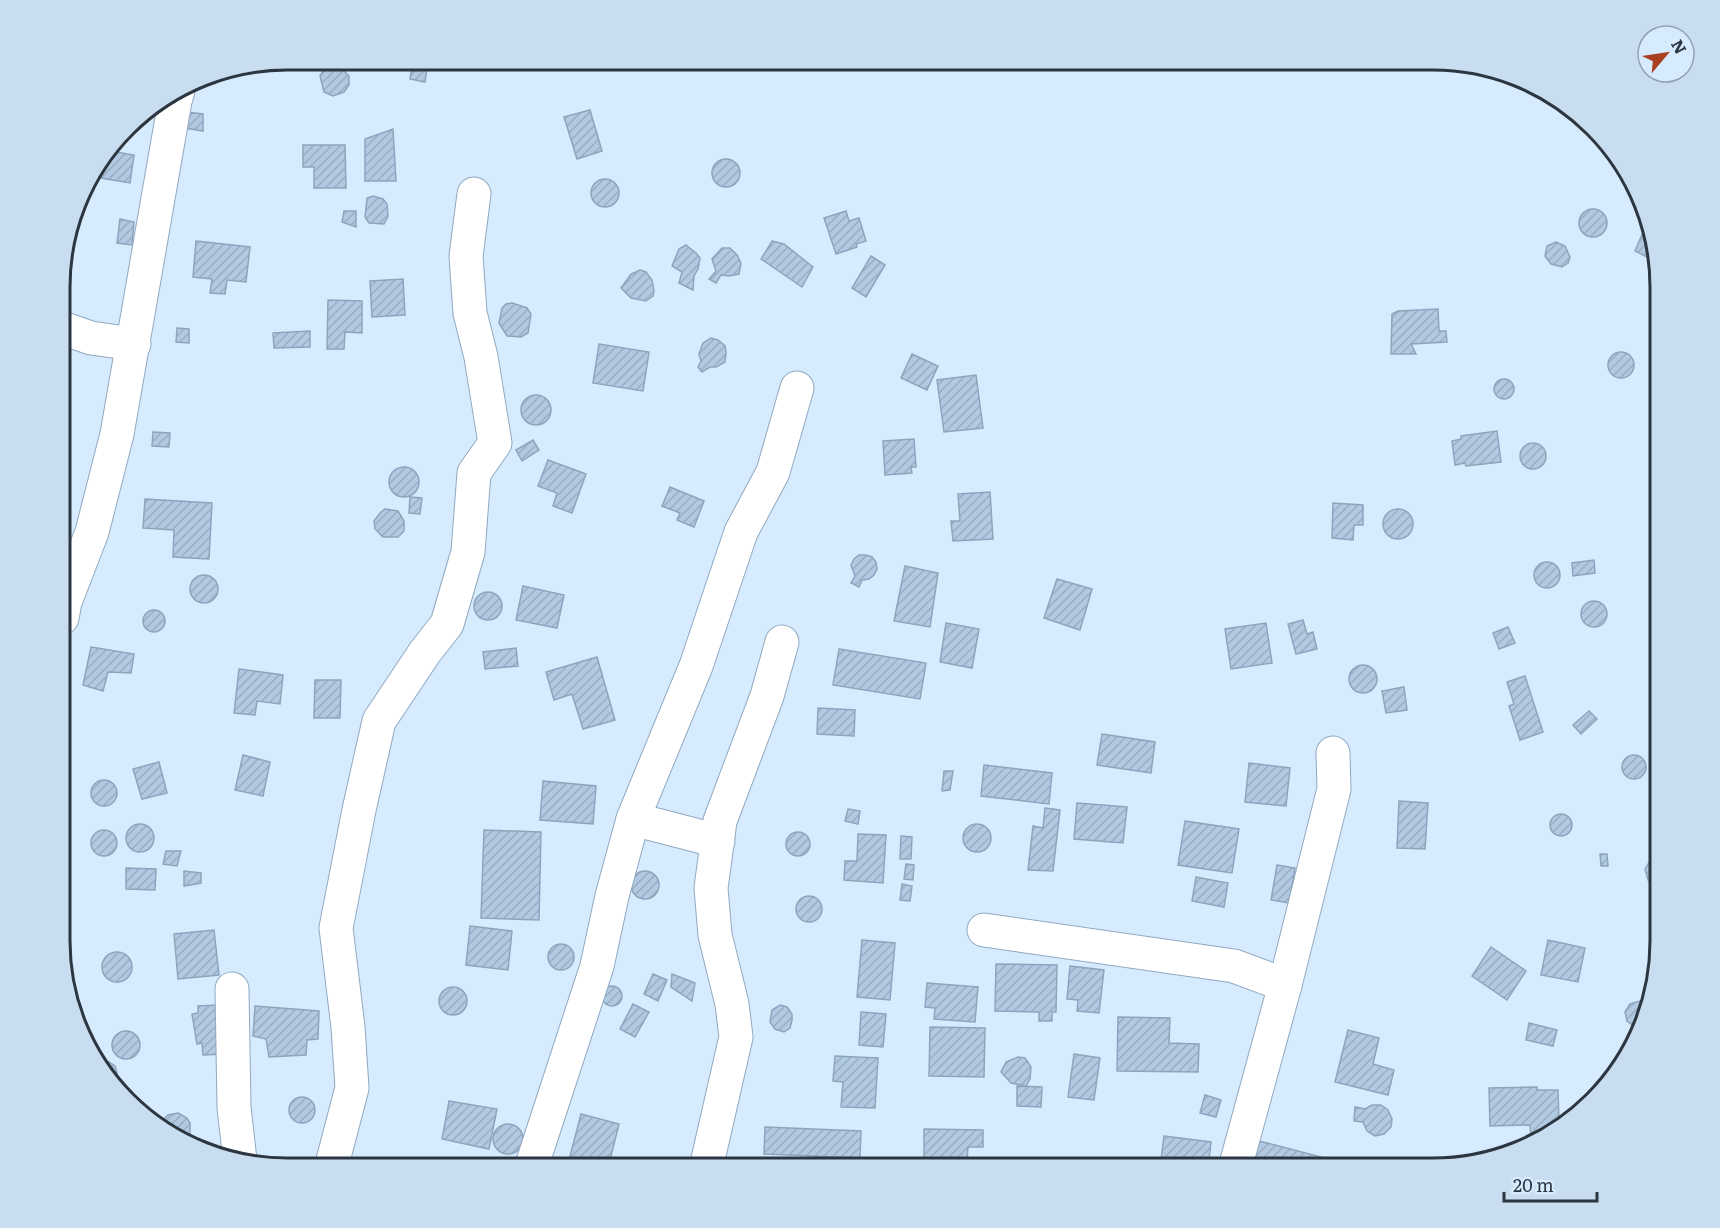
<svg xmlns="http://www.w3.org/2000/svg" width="1720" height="1228" viewBox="0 0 1720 1228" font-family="Literata,serif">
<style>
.building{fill:url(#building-hatch);stroke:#8da5bc;stroke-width:1.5}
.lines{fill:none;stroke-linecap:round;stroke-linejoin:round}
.minor-casing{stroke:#90a9c0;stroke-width:35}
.minor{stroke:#fff;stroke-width:33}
.rim{fill:none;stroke:#2c3640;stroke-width:3}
</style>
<defs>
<pattern id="building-hatch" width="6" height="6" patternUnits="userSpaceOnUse" patternTransform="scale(1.5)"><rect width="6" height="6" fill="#b1cae2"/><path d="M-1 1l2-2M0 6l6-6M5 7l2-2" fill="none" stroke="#98aec3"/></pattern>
</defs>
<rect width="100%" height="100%" fill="#d7ebff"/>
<!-- building -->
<g class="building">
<path d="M413,60l15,2 -3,20 -15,-3z"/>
<path d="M332,64l7,2 10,10v9l-5,7 -11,4 -9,-4 -4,-16 5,-8z"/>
<path d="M590,110l12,41 -25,8 -13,-42z"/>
<path d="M186,112l17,2v17l-18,-3z"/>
<path d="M393,129l3,52h-31v-42z"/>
<path d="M303,145h42l1,43h-32v-21h-11z"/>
<path d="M111,151l23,4 -4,28 -35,-6v-5z"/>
<circle cx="726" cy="173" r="14"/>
<circle cx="605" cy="193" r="14"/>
<path d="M373,196l10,3 4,5 1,12 -4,8 -15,-1 -4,-6 2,-19z"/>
<circle cx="1593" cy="223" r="14"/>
<path d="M344,211h12v16l-14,-5z"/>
<path d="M846,211l3,10 10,-3 7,23 -10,3 1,3 -21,7 -12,-36z"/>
<path d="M120,219l14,3 -2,23 -15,-2z"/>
<path d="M1644,230l4,1 6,21 -3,7 -16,-8z"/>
<path d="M196,241l54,6 -4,35 -19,-2 -2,14 -15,-1 2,-14 -19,-2z"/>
<path d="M772,241l12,3 29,23 -11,20 -41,-28z"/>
<path d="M1556,242l9,4 5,11 -2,6 -6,4 -11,-3 -6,-8 2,-10z"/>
<path d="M686,245l10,8 4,5 -2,11 -4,7 -1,14 -14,-7 3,-11 -10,-6 7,-17z"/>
<path d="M722,248h8l7,7 4,8 -2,11 -10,2 -8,-1 -5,8 -7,-4 7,-8 -4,-12z"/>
<path d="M871,256l14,9 -19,32 -14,-9z"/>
<path d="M640,270l6,2 6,8 2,11 -1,5 -7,5 -15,-3 -10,-10 10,-14z"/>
<path d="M403,279l2,36 -33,2 -2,-36z"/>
<path d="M328,300l34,1v32l-17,-1 -1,17h-17z"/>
<path d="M512,303l15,5 4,6 -3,19 -7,4 -14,-1 -8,-13 3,-15 4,-4z"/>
<path d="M1438,309l1,22h7l1,11 -36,2 5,10h-25l1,-40 6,-3z"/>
<path d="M177,328l12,1v14l-13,-1z"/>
<path d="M310,331v16l-36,1 -1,-15z"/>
<path d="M711,338l7,2 7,6 1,7 -1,9 -9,5h-6l-8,5 -4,-5 3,-6 -2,-7 4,-11z"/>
<path d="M599,344l50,8 -6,39 -50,-8z"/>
<circle cx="1621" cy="365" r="13"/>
<path d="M912,354l26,12 -11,24 -26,-12z"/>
<path d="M62,355l7,2 -7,19z"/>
<path d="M976,375l7,53 -39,4 -7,-52z"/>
<circle cx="1504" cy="389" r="10"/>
<circle cx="536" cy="410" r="15"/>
<path d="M1497,431l4,31 -35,4 -1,-3 -10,2 -3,-24 9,-2v-3z"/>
<path d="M153,432l17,1 -1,14 -17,-1z"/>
<path d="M914,439l2,28h-5l1,6 -27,2 -2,-34z"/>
<path d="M533,440l6,10 -17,11 -6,-11z"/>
<circle cx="1533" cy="456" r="13"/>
<path d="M548,460l38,14 -14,39 -19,-7 4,-13 -19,-7z"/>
<circle cx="404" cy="482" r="15"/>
<path d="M670,487l34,14 -10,26 -17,-7 3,-7 -18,-7z"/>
<path d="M990,492l3,47 -40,2 -2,-20h9l-2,-27z"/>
<path d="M410,497l12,1 -2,16 -11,-1z"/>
<path d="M145,499l67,4 -3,56 -36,-2 1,-27 -31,-2z"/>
<path d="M1333,503l30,2v20h-9l-1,15 -21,-2z"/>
<path d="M385,509l13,2 6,10v10l-6,6h-15l-8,-8 -1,-8 6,-8z"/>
<circle cx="1398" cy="524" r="15"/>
<path d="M859,555h7l6,2 4,5 1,7 -3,6 -5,4 -7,1 -3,7 -8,-4 4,-7 -4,-11 3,-6z"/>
<path d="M1594,560l1,13 -22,3 -1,-13z"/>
<circle cx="1547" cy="575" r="13"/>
<path d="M905,566l33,7 -8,54 -36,-6z"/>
<circle cx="204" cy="589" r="14"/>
<path d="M1057,579l35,10 -12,41 -36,-12z"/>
<path d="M523,586l41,9 -7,33 -41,-8z"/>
<circle cx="488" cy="606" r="14"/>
<circle cx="1594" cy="614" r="13"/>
<circle cx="154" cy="621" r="11"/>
<path d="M1303,620l4,14 6,-2 4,17 -21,5 -8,-30z"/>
<path d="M946,623l33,6 -7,39 -32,-6z"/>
<path d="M1266,623l6,40 -41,6 -6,-40z"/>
<path d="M1508,627l7,16 -16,6 -6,-16z"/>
<path d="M91,647l43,7 -3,19 -23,-1 -5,19 -20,-6z"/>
<path d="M516,648l2,18 -33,3 -2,-17z"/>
<path d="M839,649l87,14 -6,36 -87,-14z"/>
<path d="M597,657l18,63 -32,9 -11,-35 -18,6 -8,-28z"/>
<circle cx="1363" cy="679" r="14"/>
<path d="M239,669l44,6 -3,29 -23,-3 -2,14 -21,-2z"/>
<path d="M1525,676l18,56 -23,8 -11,-34 5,-2 -7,-22z"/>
<path d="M315,680h26l-1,38h-26z"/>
<path d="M1404,687l3,23 -21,3 -4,-22z"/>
<path d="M818,708l37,2 -1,26 -37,-2z"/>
<path d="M1589,711l8,8 -16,15 -8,-9z"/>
<path d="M1102,734l53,8 -4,31 -54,-8z"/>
<path d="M243,755l27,7 -7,34 -28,-6z"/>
<circle cx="1634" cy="767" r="12"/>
<path d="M159,762l8,31 -25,6 -9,-30z"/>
<path d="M1249,763l41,5 -4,38 -41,-4z"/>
<path d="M984,765l68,8 -3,31 -68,-8z"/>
<path d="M944,771h9l-3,19 -8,1z"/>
<circle cx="104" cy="793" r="13"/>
<path d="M543,781l53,5 -3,38 -53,-4z"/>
<path d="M1399,801l29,2 -3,46 -28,-1z"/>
<path d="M1077,803l50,4 -4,36 -49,-4z"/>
<path d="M1045,808l15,2 -7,61 -25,-1 5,-44 10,2z"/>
<path d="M848,809l12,2 -2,13 -13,-3z"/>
<circle cx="1561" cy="825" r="11"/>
<path d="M1185,821l54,8 -7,44 -54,-8z"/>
<circle cx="977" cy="838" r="14"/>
<circle cx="140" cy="838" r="14"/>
<circle cx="104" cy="843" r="13"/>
<path d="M484,830l57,2 -2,88 -58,-2z"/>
<circle cx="798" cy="844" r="12"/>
<path d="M858,834l28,1 -3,48 -39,-3 1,-19h12z"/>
<path d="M901,836l11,1 -1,22h-11z"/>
<path d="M166,851h15l-4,15 -14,-2z"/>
<path d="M1600,854h7l1,12h-7z"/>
<path d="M1660,856v29h-2l-10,-5 -3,-11 6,-10z"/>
<path d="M906,864l8,1 -1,15 -9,-1z"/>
<path d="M1277,865l18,3 -6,35 -18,-3z"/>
<path d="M126,868l30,1 -1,21 -29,-1z"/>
<path d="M184,871l17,2v10l-17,3z"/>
<circle cx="645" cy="885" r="14"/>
<path d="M1196,877l32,6 -4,24 -32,-6z"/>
<path d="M902,884l10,2 -2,15 -10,-1z"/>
<circle cx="809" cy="909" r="13"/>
<path d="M470,926l42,5 -4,39 -42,-5z"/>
<path d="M214,930l5,45 -41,4 -4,-45z"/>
<path d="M862,940l33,3 -5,57 -33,-3z"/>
<path d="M1548,940l37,8 -7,34 -37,-7z"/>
<circle cx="561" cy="957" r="13"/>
<path d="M1491,947l35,24 -19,29 -35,-24z"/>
<circle cx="117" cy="967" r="15"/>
<path d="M996,964l61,1 -1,47h-4v9h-13v-9l-44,-1z"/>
<path d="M1070,966l34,4 -5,43 -22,-2 1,-11 -11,-1z"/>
<path d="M653,974l14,6 -9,21 -14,-7z"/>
<path d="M672,974l23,9 -3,18 -21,-14z"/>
<path d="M927,983l51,4 -3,35 -41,-3 1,-11 -10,-1z"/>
<circle cx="612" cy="996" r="10"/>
<circle cx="453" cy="1001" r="14"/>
<path d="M1640,1001l8,5 -5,20 -8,1 -8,-6 -2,-9 5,-8z"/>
<path d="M633,1004l16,8 -14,25 -15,-8z"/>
<path d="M218,1005l7,49 -22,1 -1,-12 -5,1 -5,-30 6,-1v-7z"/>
<path d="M780,1005l7,2 5,7v6l-2,8 -6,4 -9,-3 -5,-7 2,-12z"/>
<path d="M255,1006l64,5 -1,28 -11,1 -1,15 -37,2 -3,-18 -13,-3z"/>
<path d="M861,1012l25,2 -3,33 -24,-2z"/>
<path d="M1118,1017l52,1 -1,25 30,1 -1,28 -81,-1z"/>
<path d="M1529,1023l28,7 -4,16 -27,-6z"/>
<path d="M930,1027l55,1 -1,49 -55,-1z"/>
<path d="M1348,1030l31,8 -6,26 21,6 -6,25 -53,-13z"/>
<circle cx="126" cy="1045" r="14"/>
<path d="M1074,1054l26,4 -6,42 -26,-3z"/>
<path d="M835,1056l43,2 -3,50 -34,-1 2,-25 -10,-1z"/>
<path d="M1018,1057l7,1 6,9 -1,12 -4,7 -15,-3 -10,-11 5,-10z"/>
<path d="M101,1062h8l6,4 2,7 -3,7 -15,-16z"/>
<path d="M1017,1086l25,1 -1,20 -24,-1z"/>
<path d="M1537,1087v3h21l1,33 -18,14 -10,1 -1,-13 -40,1 -1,-38z"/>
<path d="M1205,1095l16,5 -5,17 -16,-4z"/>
<circle cx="302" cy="1110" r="13"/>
<path d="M449,1101l48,8 -8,40 -47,-10z"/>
<path d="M1372,1105h9l7,5 4,9 -1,8 -7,7 -9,2 -8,-5 -4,-9 -9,-1 1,-14 10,2z"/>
<path d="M178,1113l9,5 3,5v10l-6,8 -23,-13 4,-10 3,-3z"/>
<path d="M581,1114l38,10 -11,44h-27l-13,-4z"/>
<circle cx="508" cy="1139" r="15"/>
<path d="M765,1127l96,4 -1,27 -96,-4z"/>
<path d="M924,1129l59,1v17h-15l-1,13 -43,-1z"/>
<path d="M1164,1136l47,6 -3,26h-48z"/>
<path d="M1259,1141l70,18 -2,9h-75z"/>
<path d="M815,1163v5h-53v-4z"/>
<path d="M820,1164l45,1v3h-45z"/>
</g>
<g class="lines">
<defs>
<g id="minor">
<path d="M62,328l29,10 43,6"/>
<path d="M62,618l3,-16 27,-70 25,-98 58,-333 3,-10"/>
<path d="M633,819l85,22"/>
<path d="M984,930l250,36 51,19 -50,183"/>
<path d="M1285,985l49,-196 -1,-36"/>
<path d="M232,989l2,119 6,52"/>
<path d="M331,1168l21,-80 -4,-61 -12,-99 23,-118 20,-89 46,-69 22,-28 21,-72 6,-79 21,-30 -14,-86 -11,-44 -4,-57 8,-62"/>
<path d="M531,1168l66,-202 15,-70 21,-77 63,-153 45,-134 32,-60 24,-84"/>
<path d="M706,1168l30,-131 -4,-33 -17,-69 -4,-47 9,-67 47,-125 15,-54"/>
</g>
</defs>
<!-- minor casing -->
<use href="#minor" class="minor-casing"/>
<!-- minor -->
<use href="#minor" class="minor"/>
</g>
<!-- crop -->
<path d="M0 0H1720V1228H0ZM287 70H1433A217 217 0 0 1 1650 287V941A217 217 0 0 1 1433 1158H287A217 217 0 0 1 70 941V287A217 217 0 0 1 287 70Z" fill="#c9ddf0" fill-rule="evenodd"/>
<path class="rim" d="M287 70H1433A217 217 0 0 1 1650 287V941A217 217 0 0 1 1433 1158H287A217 217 0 0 1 70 941V287A217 217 0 0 1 287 70Z"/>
<!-- north arrow -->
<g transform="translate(1666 54) rotate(61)"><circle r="28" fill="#d7ebff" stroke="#93a3b3" stroke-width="1.5"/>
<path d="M0-4.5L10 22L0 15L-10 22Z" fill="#a84021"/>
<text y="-9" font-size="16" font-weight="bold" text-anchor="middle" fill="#2c3640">N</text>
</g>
<!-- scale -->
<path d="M1504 1192v9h93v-9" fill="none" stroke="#2c3640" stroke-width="3"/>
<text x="1513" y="1192" font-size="18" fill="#2c3640" stroke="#d7ebff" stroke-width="4.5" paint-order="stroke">20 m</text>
</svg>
